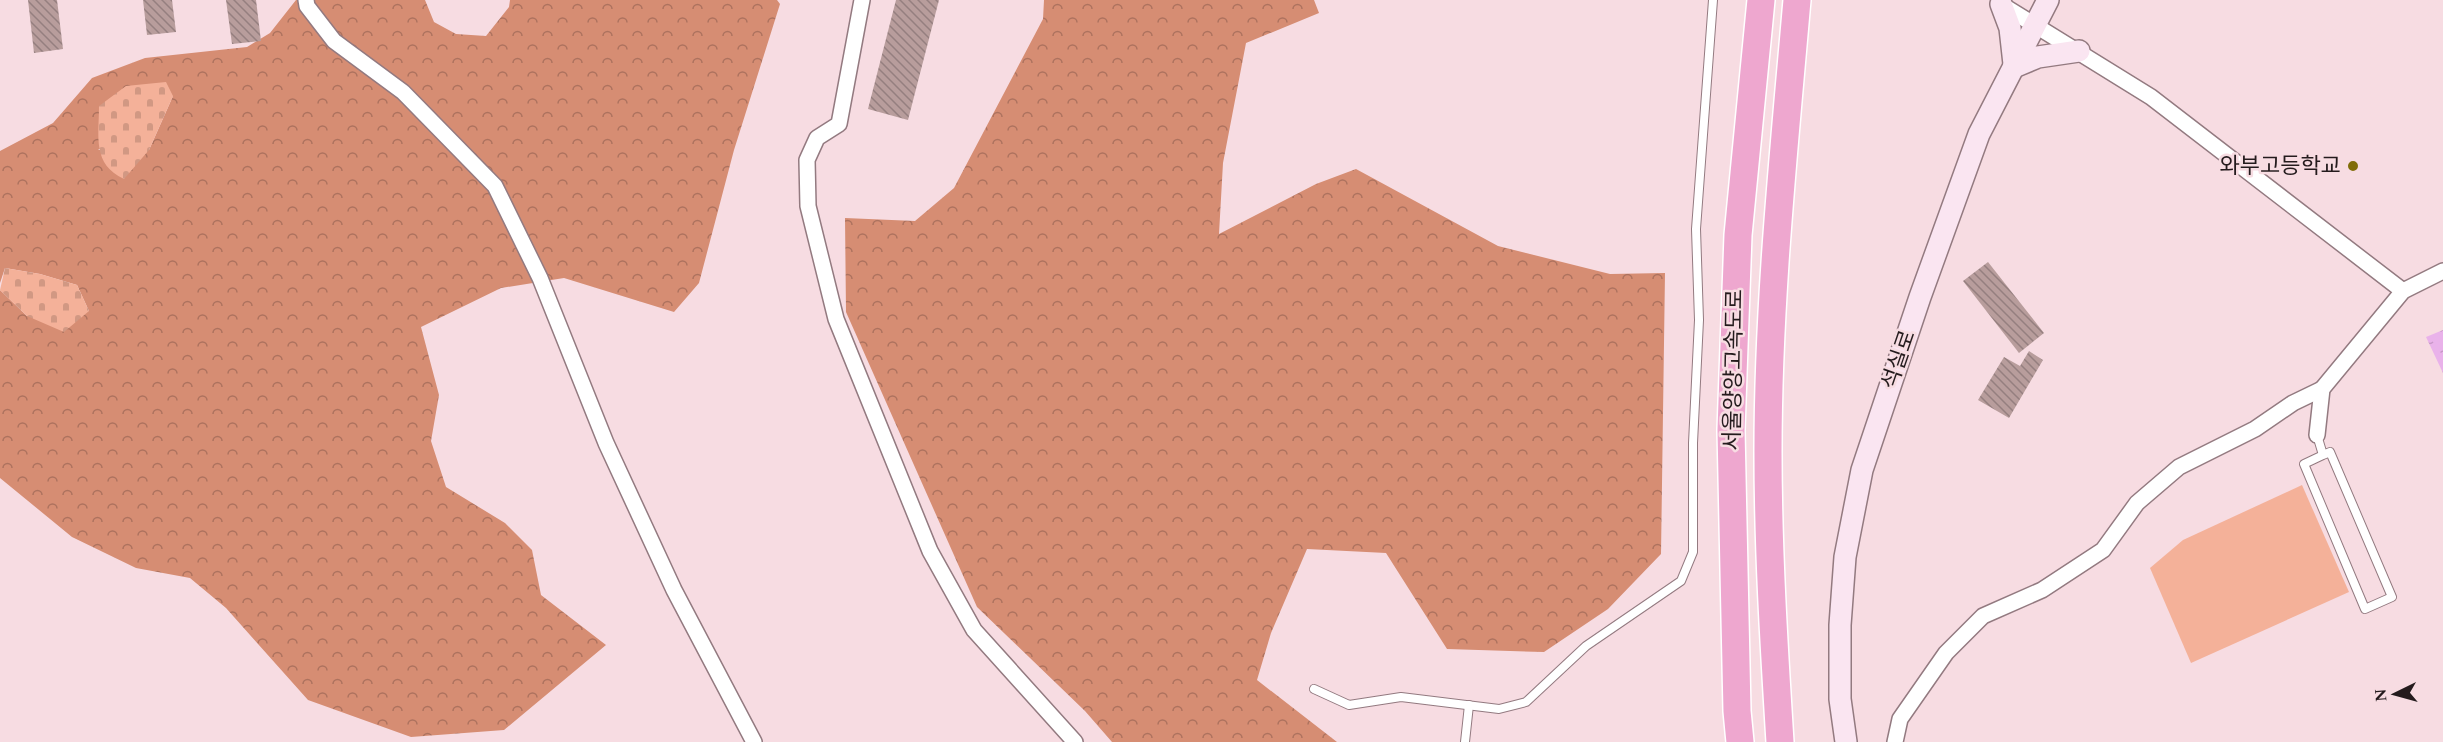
<svg xmlns="http://www.w3.org/2000/svg" width="2443" height="742" viewBox="0 0 2443 742" font-family="Spectral,'Noto Sans KR',serif">
<style>
.forest{fill:url(#forest-crowns);fill-rule:evenodd}
.cemetery{fill:url(#cemetery-stones)}
.park{fill:#f4b199}
.water{fill:url(#water-ripples)}
.building{fill:url(#building-back-hatch)}
.lines{fill:none;stroke-linecap:round;stroke-linejoin:round}
.service-casing{stroke:#937a80;stroke-width:10}
.minor-casing{stroke:#937a80;stroke-width:18}
.secondary-casing{stroke:#937a80;stroke-width:24}
.motorway-casing{stroke:#fff;stroke-width:30}
.service{stroke:#fff;stroke-width:8}
.minor{stroke:#fff;stroke-width:15}
.secondary{stroke:#fae5f1;stroke-width:21}
.motorway{stroke:#eea7cf;stroke-width:27}
.poi-dot{fill:#816d09;stroke:#f7dce2;stroke-width:2}
.labels{text-anchor:middle;dominant-baseline:central;stroke-width:5;stroke-linejoin:round;paint-order:stroke}
.poi-label{font-size:22px;fill:#241b1d;stroke:#f7dce2;text-anchor:end}
.street-label{font-size:22px;fill:#241b1d;stroke:#f7dce2}
</style>
<defs>
<pattern id="forest-crowns" width="20" height="18" patternUnits="userSpaceOnUse" patternTransform="scale(1.5)"><rect width="20" height="18" fill="#d68d73"/><path d="M2 6a3 3 0 1 1 6 0M12 15a3 3 0 1 1 6 0" fill="none" stroke="#ad725e"/></pattern>
<pattern id="cemetery-stones" width="16" height="16" patternUnits="userSpaceOnUse" patternTransform="scale(1.5)"><rect width="16" height="16" fill="#f4b199"/><path d="M2 7V4a2 2 0 0 1 4 0v3zM10 15v-3a2 2 0 0 1 4 0v3z" fill="#d19883"/></pattern>
<pattern id="water-ripples" width="26" height="14" patternUnits="userSpaceOnUse" patternTransform="scale(1.5)"><rect width="26" height="14" fill="#e9b2ea"/><path d="M2 4q2-2 4 0t4 0M15 11q2-2 4 0t4 0" fill="none" stroke="#c898c8"/></pattern>
<pattern id="building-back-hatch" width="6" height="6" patternUnits="userSpaceOnUse" patternTransform="scale(1.5)"><rect width="6" height="6" fill="#b89d9c"/><path d="M-1 5l2 2M0 0l6 6M5-1l2 2" fill="none" stroke="#957f7f"/></pattern>
</defs>
<rect width="100%" height="100%" fill="#f7dce2"/>
<!-- forest -->
<g class="forest">
<path d="M296,0h129l9,22 22,12 30,2 23,-29 1,-7h267l3,4 -46,146 -35,133 -25,29 -110,-34 -63,10 -80,39 18,68 -8,46 15,46 59,36 27,27 9,45 65,50 -102,85 -93,7 -103,-37 -82,-92 -36,-30 -54,-10 -64,-31 -72,-59v-188l27,26 62,-5 -12,-26 -37,-11 -35,-6 -5,15v-132l53,-28 39,-45 53,-20 102,-11 23,-14zM173,96l-24,54h-51z"/>
<path d="M1044,0h270l5,13 -73,30 -23,120 -4,71 97,-50 40,-15 142,77 112,28 55,-1 -4,281 -53,55 -64,43 -97,-3 -61,-96 -79,-4 -36,84 -14,47 80,62h-225l-27,-31 -108,-104 -131,-295 -1,-94 70,3 39,-33 89,-169z"/>
</g>
<!-- cemetery -->
<g class="cemetery">
<path d="M166,82l7,14 -24,54 -25,29c-32,-15 -25,-42 -25,-73l27,-20z"/>
<path d="M5,268l35,6 37,11 12,26 -25,21 -37,-16 -27,-26z"/>
</g>
<!-- park -->
<path class="park" d="M2302,485l47,107 -158,71 -41,-95 33,-28z"/>
<!-- water -->
<path class="water" d="M2443,330v43l-17,-36z"/>
<!-- building -->
<g class="building">
<path d="M28,0h29l6,49 -29,4z"/>
<path d="M143,0h29l4,32 -29,3z"/>
<path d="M226,0h30l5,41 -29,3z"/>
<path d="M896,0h43l-31,120 -40,-11z"/>
<path d="M1988,262l56,71 -25,20 -56,-72z"/>
<path d="M2029,351l14,9 -34,58 -31,-18 26,-43 16,9z"/>
</g>
<g class="lines">
<defs>
<g id="service">
<path d="M2317,435l6,20 -19,9 61,145 27,-12 -62,-145 -7,3"/>
<path d="M1314,689l35,16 52,-8 98,12 27,-7 60,-56 95,-65 12,-29v-109l6,-123 -3,-91 17,-229"/>
<path d="M1465,742l4,-37"/>
</g>
<g id="minor">
<path d="M306,0l1,6 27,35 69,51 92,94 45,92 66,165 68,147 80,152"/>
<path d="M862,0l-23,124 -22,14 -10,22 1,46 28,113 94,232 44,79 101,112"/>
<path d="M1999,3l152,94 252,194"/>
<path d="M2317,435l5,-46 81,-98 40,-20"/>
<path d="M1895,742l5,-23 46,-66 37,-37 59,-26 61,-40 34,-47 42,-36 76,-38 38,-26 29,-14"/>
</g>
<g id="secondary">
<path d="M2001,4l9,24 4,36"/>
<path d="M2014,67l24,-10 41,-6"/>
<path d="M1846,742l-6,-43v-74l5,-68 17,-87 58,-173 59,-163 69,-134"/>
</g>
<g id="motorway">
<path d="M1740,742l-3,-31 -6,-281 7,-195 23,-235"/>
<path d="M1780,742c-6,-96 -12,-193 -12,-290 0,-151 16,-302 29,-452"/>
</g>
</defs>
<!-- service casing -->
<use href="#service" class="service-casing"/>
<!-- minor casing -->
<use href="#minor" class="minor-casing"/>
<!-- secondary casing -->
<use href="#secondary" class="secondary-casing"/>
<!-- motorway casing -->
<use href="#motorway" class="motorway-casing"/>
<!-- service -->
<use href="#service" class="service"/>
<!-- minor -->
<use href="#minor" class="minor"/>
<!-- secondary -->
<use href="#secondary" class="secondary"/>
<!-- motorway -->
<use href="#motorway" class="motorway"/>
</g>
<!-- markers -->
<circle class="poi-dot" cx="2353" cy="166" r="6"/>
<g class="labels">
<!-- poi labels -->
<g class="poi-label">
<text x="2341" y="166">와부고등학교</text>
</g>
<!-- street labels -->
<g class="street-label">
<text transform="translate(1899 360) rotate(-71)">석실로</text>
<text transform="translate(1734 370) rotate(-89)">서울양양고속도로</text>
</g>
</g>
<!-- north arrow -->
<g transform="translate(2395 694) rotate(265)" stroke="#f7dce2" stroke-width="4.5" paint-order="stroke">
<path d="M0-4.5L10 22L0 15L-10 22Z" fill="#241b1d"/>
<text y="-9" font-size="16" font-weight="bold" text-anchor="middle" fill="#241b1d">N</text>
</g>
</svg>
